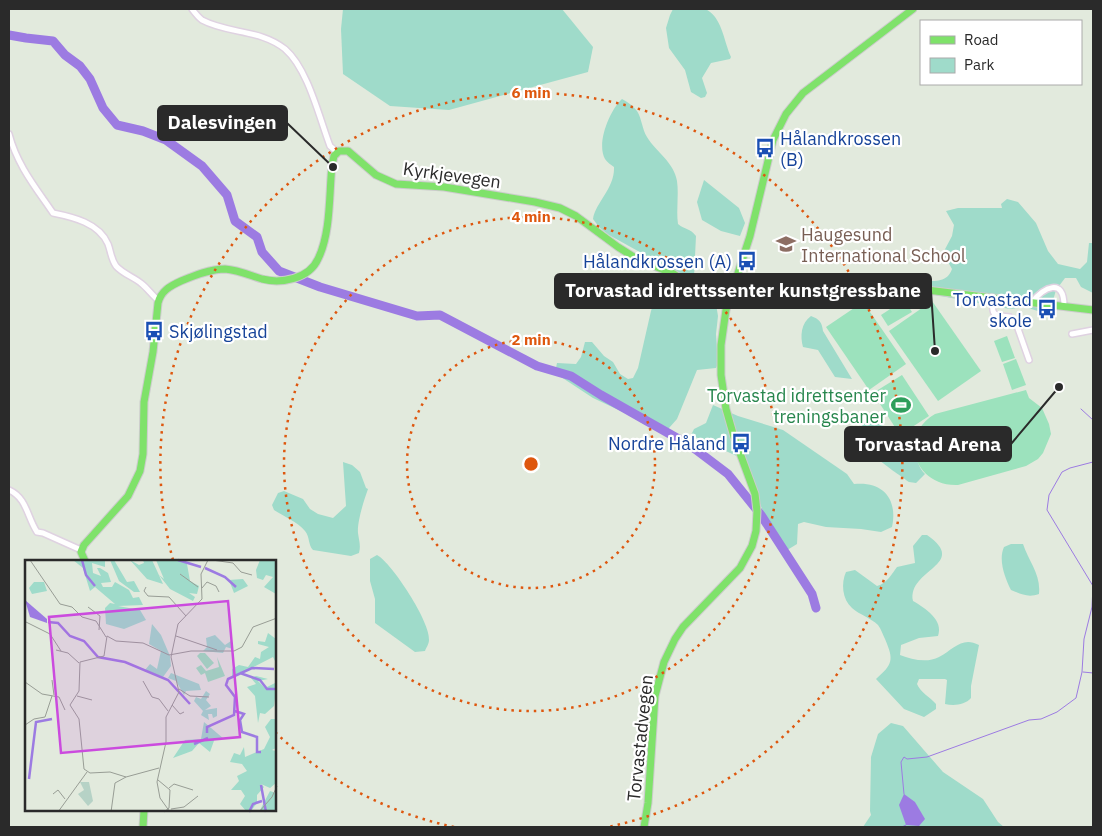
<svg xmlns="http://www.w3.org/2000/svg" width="1102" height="836" viewBox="0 0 1102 836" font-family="'IBM Plex Sans',sans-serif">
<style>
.green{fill:#9fdbca}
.pitch{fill:#9ce2bd}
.water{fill:#9c7be2}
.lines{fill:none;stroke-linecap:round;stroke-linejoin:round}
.stream{stroke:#9c7be2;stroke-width:1}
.river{stroke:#9c7be2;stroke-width:9}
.minor-casing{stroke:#dfd2e1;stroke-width:8}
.major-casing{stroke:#ccc;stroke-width:9}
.minor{stroke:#fff;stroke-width:5}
.major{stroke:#7fe26a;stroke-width:7}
.ring{fill:none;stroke:#de570e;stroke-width:2.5;stroke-dasharray:2.5 5}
.labels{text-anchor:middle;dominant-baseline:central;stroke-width:4.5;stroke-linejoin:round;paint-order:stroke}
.transit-label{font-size:18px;fill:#164399;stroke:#fff;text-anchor:end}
.street-label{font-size:18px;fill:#2a2a2a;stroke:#fff}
.education-label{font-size:18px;fill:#785e54;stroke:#fff;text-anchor:start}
.leisure-label{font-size:18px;fill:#27864d;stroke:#fff;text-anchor:end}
.inset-river{fill:none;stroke:#9c7be2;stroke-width:2.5}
.inset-road{fill:none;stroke:#989d95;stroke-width:1}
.view{fill:#cb4bde;fill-opacity:0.15;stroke:#cb4bde;stroke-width:2.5}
.inset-edge{fill:none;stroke:#2a2a2a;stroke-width:2.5}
.centre{fill:#de570e;stroke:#fff;stroke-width:2.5}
.ring-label{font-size:15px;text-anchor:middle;font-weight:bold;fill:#de570e;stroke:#fff;stroke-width:4.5;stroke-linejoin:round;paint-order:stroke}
.leader{fill:none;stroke:#2a2a2a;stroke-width:2}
.callout-dot{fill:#2a2a2a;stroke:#fff;stroke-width:2}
.callout{fill:#2a2a2a;stroke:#2a2a2a;stroke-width:2}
.callout-label{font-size:19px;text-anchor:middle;font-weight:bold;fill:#fff}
</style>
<rect width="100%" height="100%" fill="#e2eadd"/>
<!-- green -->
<g class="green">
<path d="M343,9h219l31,38 -5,25 -139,38 -59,-4 -47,-32 -2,-45z"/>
<path d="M673,9c9,0 24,-3 32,0 17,7 19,33 26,48l-1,2 -19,4 -9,15 5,15 -2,4 -4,1 -10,-6 -6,-22 -16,-22 -3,-20 4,-13z"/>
<path d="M622,99c6,3 11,7 15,12 5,8 5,18 10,26 9,15 27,25 30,44 2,14 -1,29 1,43 7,6 12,4 18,12l-2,41 1,8 21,19 2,12 -2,18 2,30 -2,4 -19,2 -20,49 -8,9 -4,1 -20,-4 -18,-11 -34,-16 -38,-25 2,-10 19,1 5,-7 4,-15h7l12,14 9,6 7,12 8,5 5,-1 5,-10 13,-57 14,-45 -56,-31 -10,-8 -6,-8c3,-17 22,-31 21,-52 -3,-2 -7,-5 -9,-8 -9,-16 5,-49 17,-60z"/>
<path d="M704,180l35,28 6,15 -5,13 -19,-5 -19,-11 -5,-18z"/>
<path d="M1007,199l11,3 18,21 12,28 10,13 22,5 7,-7 2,-19h4v50l-12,-6 -5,-9h-11l-9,12 -4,14 -8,9 -19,-6 -15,2 -85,-16 -2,-11c13,-2 24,1 29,-13l-9,-16 9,-17 2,-11 -8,-14 12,-3h44l-1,-4z"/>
<path d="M811,316c8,3 11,6 12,15l29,48 -17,-2 -17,-27 -15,-3c-3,-11 -2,-24 8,-31z"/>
<path d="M713,405l25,11 45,14 64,44 7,10c29,-3 44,15 38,43l-11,5 -20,-3 -35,-2 -22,-5 -6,2 -1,20 -13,8 -5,-14 -8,-11 -1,1 -29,-70 -50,-23 3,-6 12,-6z"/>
<path d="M869,419c17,8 35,16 45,34 4,7 4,14 11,21l-9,9 -7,-1c-14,-11 -71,-44 -40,-63z"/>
<path d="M343,462l9,3 8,7 6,16 2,1c-4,11 -11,33 -10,44 1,8 3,12 1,20l-8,3 -38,-6c-5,-5 -3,-13 -8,-19 -7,-9 -22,-15 -31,-21l-2,-5 6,-12 6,-2 19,8 7,10 8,5 15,4 13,-12z"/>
<path d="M922,535h5c43,30 -20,34 -14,66 12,7 31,19 25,35l-19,2 -18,7 -1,10c12,5 28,8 39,2 15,-8 23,-21 40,-12l-8,41v12c-6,7 -17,8 -26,6l2,-24 -2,-1h-26l-2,5c3,8 13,13 19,20v5l-12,8 -20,-8 -28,-30c17,-15 18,-19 9,-40 -2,-4 -4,-10 -7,-14 -7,-7 -18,-10 -26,-17 -10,-9 -11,-25 -6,-36l9,-2 22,16c10,-3 14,-11 20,-19l18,-4 -2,-17z"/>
<path d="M1011,544h12c6,18 18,30 16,50 -11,4 -18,0 -28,-4 -6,-12 -13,-30 -7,-43z"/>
<path d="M377,555c15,8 54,68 52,85 0,4 -3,8 -4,11l-10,1 -40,-29v-24l-5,-18v-22z"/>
<path d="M891,723l12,3 40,46 40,27 15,23 6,5h-141l8,-12 -1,-4 1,-54 7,-23z"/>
</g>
<!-- pitch -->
<g class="pitch">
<path d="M904,300l8,12 -24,14 -7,-11z"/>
<path d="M932,301l49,70 -43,30 -49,-70z"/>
<path d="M863,302l43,62 -37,26 -43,-63z"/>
<path d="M1007,336l8,22 -13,4 -8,-21z"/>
<path d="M1016,359l10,26 -14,5 -9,-26z"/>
<path d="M902,375l27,41 -29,19 -27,-42z"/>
<path d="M1026,390l3,8 13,10 7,16 2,10 -8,19 -5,6 -12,7 -68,19c-43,2 -61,-49 -23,-71z"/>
</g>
<!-- water -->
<path class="water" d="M904,794l11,8 10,17 -6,7 -13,-1 -7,-20z"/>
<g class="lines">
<!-- stream -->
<g class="stream">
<path d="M1081,409l12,11"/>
<path d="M1083,672l10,1"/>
<path d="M904,794l-3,-32 3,-5 3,2 20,-2 102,-37 12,-1 16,-7 19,-14 6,-26 2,-33 8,-32 1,-21 -46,-76 2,-15 13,-23 8,-4 23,-6"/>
<path d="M902,827l4,-2"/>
</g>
<!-- river -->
<path class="river" d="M9,35l17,3 27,3 12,14 15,11 10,13 13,29 14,17 26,6 23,9 36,26 25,29 8,26 22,16 5,15 17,19 41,16 97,29 23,-1 97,51 34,10 30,19 90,51 37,28 33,41 51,79 4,14"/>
<defs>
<g id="minor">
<path d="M192,9c3,4 6,8 10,11 26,14 58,9 83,29 23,20 34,68 45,97l7,6"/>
<path d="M9,134c8,31 27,54 44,79 20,4 46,10 55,31 3,8 3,15 8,22 7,8 18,11 26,18 6,5 10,11 16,16"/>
<path d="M993,298c-2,19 1,17 17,19l6,6 13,37"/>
<path d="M1031,303c13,-16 33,-26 33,3"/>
<path d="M1072,334l21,-4"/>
<path d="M9,490c18,8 18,27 28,42l6,1 38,17"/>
</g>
<g id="major">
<path d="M85,561l-4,-9 3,-7 44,-49 12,-25 3,-17 1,-52 9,-50 5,-49c3,-12 12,-17 23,-22 14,-6 29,-12 44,-12 13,1 24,6 37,10 19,5 47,0 56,-20 13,-26 11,-65 14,-94l2,-9 5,-5h9l28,24 20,9 48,3 91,15 25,6 16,8 42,31 19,12 37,15 28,20 8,3 12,2 45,-4 28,-5 27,-7 30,-2 241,29"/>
<path d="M143,827l1,-17"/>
<path d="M644,827l4,-24 7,-107 9,-34 11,-23 8,-12 57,-59 12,-22 4,-15 1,-20 -2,-17 -21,-57 -8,-28 -5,-34v-30l5,-35 24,-74 23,-96 13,-26 17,-21 110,-84"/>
</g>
</defs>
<!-- minor casing -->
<use href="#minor" class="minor-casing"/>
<!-- major casing -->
<use href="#major" class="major-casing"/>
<!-- minor -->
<use href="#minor" class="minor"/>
<!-- major -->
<use href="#major" class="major"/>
</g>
<!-- distance rings -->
<g class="ring">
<circle cx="531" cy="464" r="124"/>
<circle cx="531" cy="464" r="247"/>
<path d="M454 827A371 371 0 0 1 276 733M173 560A371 371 0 1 1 608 827"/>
</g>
<!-- icons -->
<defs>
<symbol id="bus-bare" viewBox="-9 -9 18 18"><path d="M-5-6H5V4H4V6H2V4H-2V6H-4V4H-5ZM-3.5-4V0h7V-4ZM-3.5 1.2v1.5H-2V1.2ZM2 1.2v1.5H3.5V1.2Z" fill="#1a4fb4" stroke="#fff" stroke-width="2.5" paint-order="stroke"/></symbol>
<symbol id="school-bare" viewBox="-9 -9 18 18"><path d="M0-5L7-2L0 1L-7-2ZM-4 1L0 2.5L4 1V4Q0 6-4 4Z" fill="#8d6e63" stroke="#fff" stroke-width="2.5" paint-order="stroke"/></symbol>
<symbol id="stadium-bare" viewBox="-9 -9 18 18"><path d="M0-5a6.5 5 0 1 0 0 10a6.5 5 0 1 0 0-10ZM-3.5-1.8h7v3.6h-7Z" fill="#2e9e5b" stroke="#fff" stroke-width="2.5" paint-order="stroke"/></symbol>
</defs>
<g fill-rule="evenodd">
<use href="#bus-bare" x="751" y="134" width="28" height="28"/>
<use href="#school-bare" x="772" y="230" width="28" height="28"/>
<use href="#bus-bare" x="733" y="247" width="28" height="28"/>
<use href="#bus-bare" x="1033" y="295" width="28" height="28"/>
<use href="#bus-bare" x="140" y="317" width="28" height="28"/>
<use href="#stadium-bare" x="887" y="391" width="28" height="28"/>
<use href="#bus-bare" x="727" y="429" width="28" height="28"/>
</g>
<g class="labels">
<!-- transit labels -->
<g class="transit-label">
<text x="780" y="138" text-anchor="start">Hålandkrossen<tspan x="780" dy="21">(B)</tspan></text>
<text x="732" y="261">Hålandkrossen (A)</text>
<text x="1032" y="299">Torvastad<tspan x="1032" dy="21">skole</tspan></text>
<text x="169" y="331" text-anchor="start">Skjølingstad</text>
<text x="726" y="443">Nordre Håland</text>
</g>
<!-- street labels -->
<g class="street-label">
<text transform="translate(452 175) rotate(8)">Kyrkjevegen</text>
<text transform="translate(640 738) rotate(-84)">Torvastadvegen</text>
</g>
<!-- education labels -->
<g class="education-label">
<text x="801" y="234">Haugesund<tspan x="801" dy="21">International School</tspan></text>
</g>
<!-- leisure labels -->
<g class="leisure-label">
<text x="886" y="395">Torvastad idrettsenter<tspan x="886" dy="21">treningsbaner</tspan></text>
</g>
</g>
<!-- overview -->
<g transform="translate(25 560)">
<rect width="251" height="251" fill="#e2eadd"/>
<path d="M48,0h32v7l-13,-4 1,10 8,3 -4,-8h3l8,5 3,9 -10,1 2,4h9l3,-5 14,8 4,8 6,-1 4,8 -25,1 22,4 6,10 -22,9 -18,-5 -1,-16 5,-5 5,1 -20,-17 -5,4 -7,-23zM85,0h4l13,22 7,-1 6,11h-6l-15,-11zM105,0l9,5 5,-2 -1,-3h9l11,24 -16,-5zM131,0l27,1 4,3 3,17 9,5 -2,8 -8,-1 6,4 -2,4 -23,-12 -11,-14 5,4zM235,0h16v34l-12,-7 9,-10 -7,-2 -3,5 -6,-2 -1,-8zM218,19l5,7 -14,7 -5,-13zM9,22h10l3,9 -15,3 -3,-6zM127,64l9,11 9,21 1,10 -8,11 -18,-7 5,-6 7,5 4,-18 -12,-7zM243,73l8,6v24l-3,-6 -41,21v-9l7,-4 9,2 7,-10 5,2 1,-7 8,-5 -11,-3v-3l7,1zM190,75l10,10 6,-4 2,8 -7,-2 -3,6 -20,-2 4,-4 -1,-9zM146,113l28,11 2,6 -15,1 -2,4 -8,-14 -8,-3zM231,116l12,3 -10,2 7,7 12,-6 -3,24 -9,8 -5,-1 -2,10 -3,-27 -8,-9 9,-3 -5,-6zM181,131l4,3 -4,6 5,6 -6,4 12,-2v8l-4,2 -1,-4h-4l1,6 -8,-5 2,-4 -9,-10 2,-4 5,2zM246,159h5v29l-4,2 4,1v32l-6,5 -9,-4 3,3 -7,8v8l-6,8h-5l-6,-7 5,-8 -4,-6h-10l8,-9 -2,-5 10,-5 -5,-7 -12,-2 4,-9 6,2 4,-8 1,10 19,-8 6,-12 -5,-10zM179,162l20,17 -9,-1 -5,14 -11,-9 -7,8 -19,7 12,-18 16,-1zM245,231l6,2v18l-17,1z" fill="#9fdbca"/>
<path d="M55,222h9l4,19 -5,5 -10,-12 6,-4z" fill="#b6d2c6"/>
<path d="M175,93h5l9,10 -7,6 -10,-13zM192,97l8,19 -17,6 -3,-9 -4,2 -5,-7 5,-3 5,6 13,-4z" fill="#9ce2bd"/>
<path d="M0,40l22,19v4l-17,-6z" fill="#9c7be2"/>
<path class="inset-river" d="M57,0l4,15 9,11M153,0l23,7M180,8l20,9 11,10M23,62l10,1 12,13 14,5 14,16 27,5 43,18 22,24M215,113l20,7 7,9h8M210,151l9,3 -4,6 2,12 15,5v15h4M182,173v-6l27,-12 1,-18 -9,-12 2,-6 24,-11 22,1M169,184l14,-6M4,219l7,-57 16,-3M236,225l5,27M224,252l4,-8 9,-3"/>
<path class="inset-road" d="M5,0l30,44 12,3 10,10 14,4 10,16M187,0l21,3 8,9 11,3M155,14l18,13M121,27l-2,4 4,5 21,1 17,19M177,28l5,-6 9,4 3,6M63,47l12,9 -1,14M1,62l24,12 11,17M151,76l41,14M31,90l12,3 11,10M27,120l2,15M118,121l9,16 7,2 9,12M0,122l17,12 17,3 6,13M154,129l11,7 19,1M52,136l15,4M147,145l8,9 4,-2M0,165l9,-6 11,-2 7,-21M134,208l-33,9 -16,-5 -20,1 -6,-4 -5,-50 -9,-14 9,-14 1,-29 24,-6 3,-20 9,5 27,2 26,12 22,-4h43l8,-4 11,-20 24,-9M133,220l12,10 -1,18 -5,4M144,228l5,-4 19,6M28,234l5,-4 7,9M146,249l13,-2 14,-11M33,252l29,-40M86,252l4,-29 11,-6M145,252l-10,-14 -3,-16 9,-40v-25l13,-25 -8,-35 7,-33 24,-25 -1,-25 7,-14M234,252l13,-15 5,-11"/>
<path class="view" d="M203,41l12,136 -179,16 -12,-136z"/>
<rect width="251" height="251" class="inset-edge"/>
</g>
<circle cx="531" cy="464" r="8" class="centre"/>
<g class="ring-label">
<text x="531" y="98">6 min</text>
<text x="531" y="222">4 min</text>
<text x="531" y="345">2 min</text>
</g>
<!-- callouts -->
<path class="leader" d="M333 167L287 123M935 351L931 291M1059 387L1011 444"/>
<g class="callout-dot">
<circle cx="333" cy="167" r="5"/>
<circle cx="935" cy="351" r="5"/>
<circle cx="1059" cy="387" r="5"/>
</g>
<g class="callout">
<rect x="158" y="106" width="129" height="34" rx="5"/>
<rect x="555" y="274" width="376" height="34" rx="5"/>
<rect x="845" y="427" width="166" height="34" rx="5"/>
</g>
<g class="callout-label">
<text x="222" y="129">Dalesvingen</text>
<text x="743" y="297">Torvastad idrettssenter kunstgressbane</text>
<text x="928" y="451">Torvastad Arena</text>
</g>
<!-- border -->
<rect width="1102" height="836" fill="none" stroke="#2a2a2a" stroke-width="20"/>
<!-- legend -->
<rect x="920" y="20" width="162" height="65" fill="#ffffff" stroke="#aaaaaa"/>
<rect x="930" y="36" width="25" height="8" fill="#7fe26a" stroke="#aaaaaa"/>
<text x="964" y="45" font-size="15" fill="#2a2a2a">Road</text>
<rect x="930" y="58" width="25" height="15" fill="#9fdbca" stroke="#aaaaaa"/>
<text x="964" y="70" font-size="15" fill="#2a2a2a">Park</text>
</svg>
